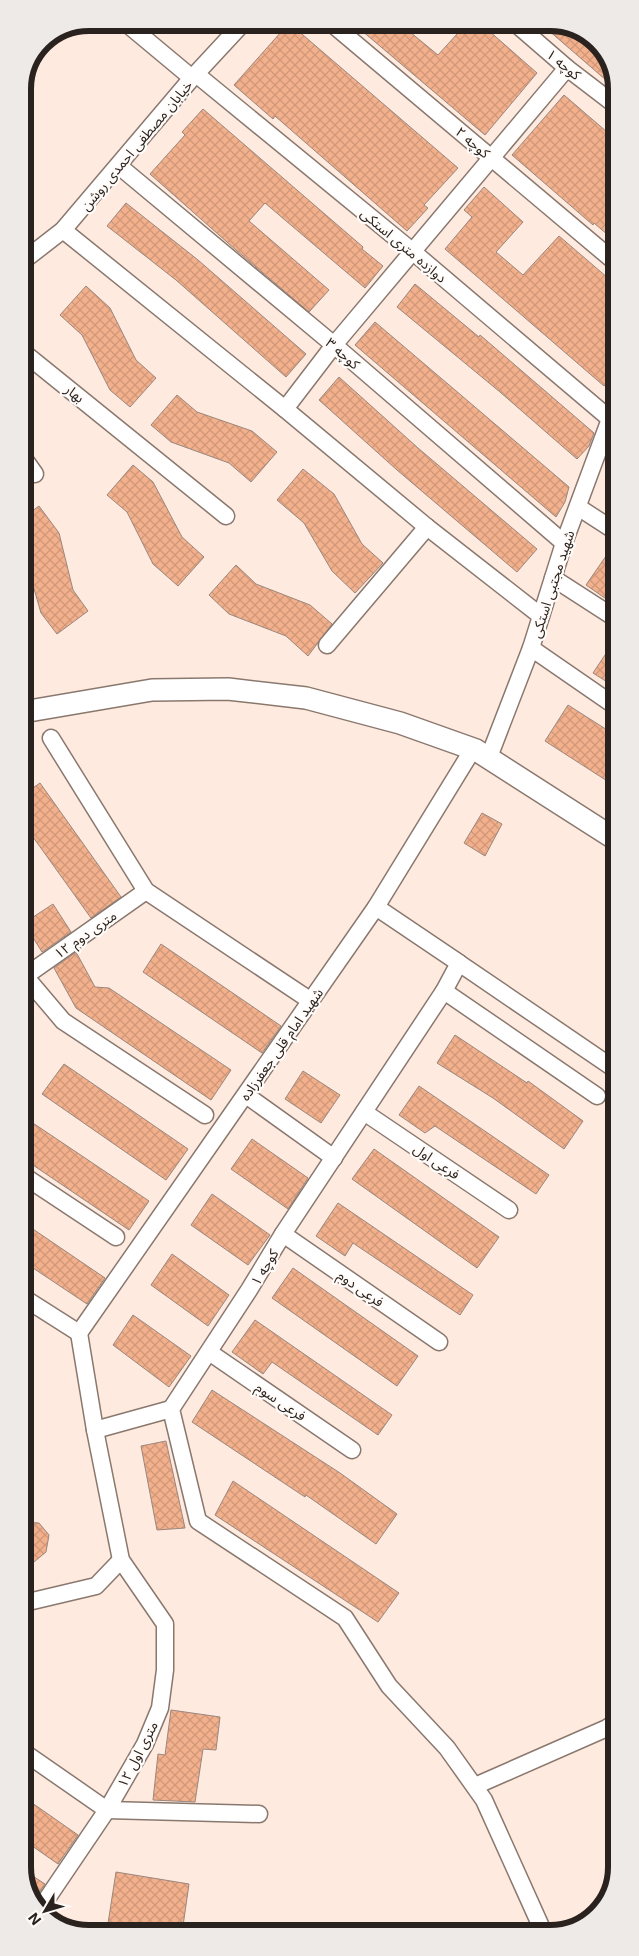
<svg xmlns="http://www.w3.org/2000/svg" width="639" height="1956" viewBox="0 0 639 1956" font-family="Inter,'Noto Sans Arabic',sans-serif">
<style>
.building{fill:url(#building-cross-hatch);stroke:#9a877e}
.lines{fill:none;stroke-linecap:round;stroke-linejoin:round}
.minor-casing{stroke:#8a786e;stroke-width:19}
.major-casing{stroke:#8a786e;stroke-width:24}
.minor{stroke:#fff;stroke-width:16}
.major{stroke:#fff;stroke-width:21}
.labels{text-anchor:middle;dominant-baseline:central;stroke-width:4.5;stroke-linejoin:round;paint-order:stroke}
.street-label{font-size:14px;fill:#29221e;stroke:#fffbf9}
.rim{fill:none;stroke:#29221e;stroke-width:6}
</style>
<defs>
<pattern id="building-cross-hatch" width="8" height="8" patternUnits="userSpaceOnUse" patternTransform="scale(1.25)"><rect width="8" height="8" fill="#f3b08c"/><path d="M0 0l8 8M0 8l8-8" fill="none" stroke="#d09778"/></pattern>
</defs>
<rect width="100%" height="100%" fill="#feeadf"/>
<!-- building -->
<g class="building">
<path d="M289,23l169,145 -34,37 4,3 -21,23 -132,-115 -2,3 -39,-34z"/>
<path d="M368,23h31l39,32 29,-32h13l57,50 -52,62 -124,-105z"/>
<path d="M540,23h15l39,16 20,33v15z"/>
<path d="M564,95l50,43 1,103 -21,-18 -1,2 -81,-70z"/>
<path d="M203,109l160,138 -1,2 21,17 -18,22 -100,-85 -16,18 80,69 -20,22 -73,-62 -86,-76 35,-39 -3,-3z"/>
<path d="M484,187l39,35 -27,30 27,23 36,-39 56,48v105l-8,-6 -3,3 -159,-137 27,-32 -8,-7z"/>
<path d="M126,203l72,57 108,94 -20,23 -110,-97 -69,-54z"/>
<path d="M415,284l64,53 1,-2 114,98 -5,13 -12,13 -77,-67 -103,-85z"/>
<path d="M86,286l24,22 26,52 20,18 -26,29 -20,-17 -28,-55 -22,-20z"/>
<path d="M375,322l194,165 -4,15 -9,15 -201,-172z"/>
<path d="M339,377l79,71 119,101 -20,23 -120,-102 -78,-70z"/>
<path d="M177,395l20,17 55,19 25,21 -26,30 -22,-19 -58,-21 -20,-17z"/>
<path d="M133,465l20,17 29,55 22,20 -26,29 -25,-22 -26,-52 -20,-17z"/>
<path d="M303,469l31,25 28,50 21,19 -28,30 -23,-22 -28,-48 -27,-23z"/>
<path d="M39,506l20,27 14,57 15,21 -31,23 -16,-21 -18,-62v-33z"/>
<path d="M615,543v62l-29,-20z"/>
<path d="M236,565l20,19 54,21 22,19 -24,32 -22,-20 -57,-22 -20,-19z"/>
<path d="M615,640v47l-22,-14z"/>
<path d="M568,705l47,30v51l-70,-45z"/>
<path d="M40,783l81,114 -30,21 -68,-95v-28z"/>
<path d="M482,813l20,11 -17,32 -21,-13z"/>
<path d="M53,904l18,28 -29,20 -18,-29z"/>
<path d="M161,944l120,82 -19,27 -119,-81z"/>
<path d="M76,952l19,35 14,1 122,82 -20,30 -135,-92 -22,-40z"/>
<path d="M455,1035l72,48 1,-2 55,40 -19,28 -71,-51 -56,-35z"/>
<path d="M64,1064l124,85 -22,31 -124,-86z"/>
<path d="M303,1071l37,24 -19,28 -36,-24z"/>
<path d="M419,1086l130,89 -13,19 -101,-68 -10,7 -26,-18z"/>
<path d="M24,1117l125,84 -20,29 -105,-71z"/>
<path d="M252,1139l56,39 -20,31 -57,-40z"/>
<path d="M374,1149l125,88 -22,31 -125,-89z"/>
<path d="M212,1194l58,41 -22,30 -57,-40z"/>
<path d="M338,1203l135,92 -13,20 -107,-72 -8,13 -29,-20z"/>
<path d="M24,1223l81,55 -18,26 -63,-42z"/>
<path d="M172,1254l57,41 -21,31 -57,-41z"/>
<path d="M293,1268l125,88 -21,30 -125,-88z"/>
<path d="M133,1315l58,41 -22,31 -56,-42z"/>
<path d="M255,1320l137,95 -14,20 -106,-73 -9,12 -31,-22z"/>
<path d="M212,1390l128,83 57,41 -21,30 -70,-49 -1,2 -113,-75z"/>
<path d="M166,1441l19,87 -28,2 -16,-84z"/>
<path d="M233,1481l166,112 -21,29 -163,-107z"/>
<path d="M24,1522l15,1 10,12 -3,17 -12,10 -10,-2z"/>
<path d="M171,1710l49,7 -4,33 -13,-1 -8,53 -42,-2 5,-46 7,1z"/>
<path d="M25,1798l53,37 -20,29 -33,-23z"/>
<path d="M25,1871l20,13 -11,16 -9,-16z"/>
<path d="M116,1872l73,12 -7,49h-56l-19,-3z"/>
</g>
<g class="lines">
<defs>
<g id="minor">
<path d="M126,23l66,55"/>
<path d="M331,23l284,239"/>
<path d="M515,23l52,45 47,36"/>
<path d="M196,74l216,177 198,168"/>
<path d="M119,166l215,179 230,198"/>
<path d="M63,230l222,179 142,118 114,89"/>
<path d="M23,261l40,-31 129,-152 51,-55"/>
<path d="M23,352l203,164"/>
<path d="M285,409l49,-64 233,-277"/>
<path d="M23,457l12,17"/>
<path d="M578,507l37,24"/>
<path d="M553,578l62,40"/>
<path d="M327,645l100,-118"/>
<path d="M531,648l84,58"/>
<path d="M51,738l95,153 165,110"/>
<path d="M489,757l42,-109 33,-105 46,-124 5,-7"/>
<path d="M376,907l83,56 -15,28 -161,243 -34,56 -78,119 27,112 147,97 44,68 58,62 37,52 59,131"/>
<path d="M459,963l157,107"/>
<path d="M24,975l39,46 142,94"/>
<path d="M24,977l122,-86"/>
<path d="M444,991l153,105"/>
<path d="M246,1095l88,63"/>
<path d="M364,1112l145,98"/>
<path d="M24,1176l92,61"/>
<path d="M283,1234l156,108"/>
<path d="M24,1298l55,35"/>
<path d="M79,1333l297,-426 97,-158"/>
<path d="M209,1352l143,98"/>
<path d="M95,1430l76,-21"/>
<path d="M24,1603l72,-17 25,-26"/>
<path d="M25,1753l82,57 152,4"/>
<path d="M475,1786l132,-58 9,-6"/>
<path d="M40,1909l67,-99 38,-66 15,-36 5,-38v-46l-44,-64 -26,-130 -16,-97"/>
</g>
<path id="major" d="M23,712l129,-22 76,-1 78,9 94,25 76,27 139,89"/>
</defs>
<!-- minor casing -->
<use href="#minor" class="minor-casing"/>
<!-- major casing -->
<use href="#major" class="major-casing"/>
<!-- minor -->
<use href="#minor" class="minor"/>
<!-- major -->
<use href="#major" class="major"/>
</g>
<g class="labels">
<!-- street labels -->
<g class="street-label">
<text transform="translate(564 64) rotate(39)">کوچه ۱</text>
<text transform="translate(473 142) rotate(40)">کوچه ۲</text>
<text transform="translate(136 145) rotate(-50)">خیابان مصطفی احمدی روشن</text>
<text transform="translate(404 245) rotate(40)">دوازده متری استکی</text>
<text transform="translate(343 353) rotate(41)">کوچه ۳</text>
<text transform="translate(75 393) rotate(38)">بهار</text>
<text transform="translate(552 584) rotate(-72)">شهید مجتبی استکی</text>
<text transform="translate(85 934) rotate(-35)">۱۲ متری دوم</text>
<text transform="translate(281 1044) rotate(-55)">شهید امام قلی جعفرزاده</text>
<text transform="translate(437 1161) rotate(34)">فرعی اول</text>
<text transform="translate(264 1267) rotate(-59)">کوچه ۱</text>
<text transform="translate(361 1288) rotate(35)">فرعی دوم</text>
<text transform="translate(281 1401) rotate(34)">فرعی سوم</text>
<text transform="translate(137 1754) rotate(-63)">۱۲ متری اول</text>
</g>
</g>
<!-- crop -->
<path d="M0 0H639V1956H0ZM89 31H550A58 58 0 0 1 608 89V1867A58 58 0 0 1 550 1925H89A58 58 0 0 1 31 1867V89A58 58 0 0 1 89 31Z" fill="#eeeae7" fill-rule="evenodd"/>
<path class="rim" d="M89 31H550A58 58 0 0 1 608 89V1867A58 58 0 0 1 550 1925H89A58 58 0 0 1 31 1867V89A58 58 0 0 1 89 31Z"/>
<!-- north arrow -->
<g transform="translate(45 1911) rotate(232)" stroke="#fffbf9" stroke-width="4" paint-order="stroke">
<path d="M0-4L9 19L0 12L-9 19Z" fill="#29221e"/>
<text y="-8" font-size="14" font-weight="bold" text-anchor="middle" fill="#29221e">N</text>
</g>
</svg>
